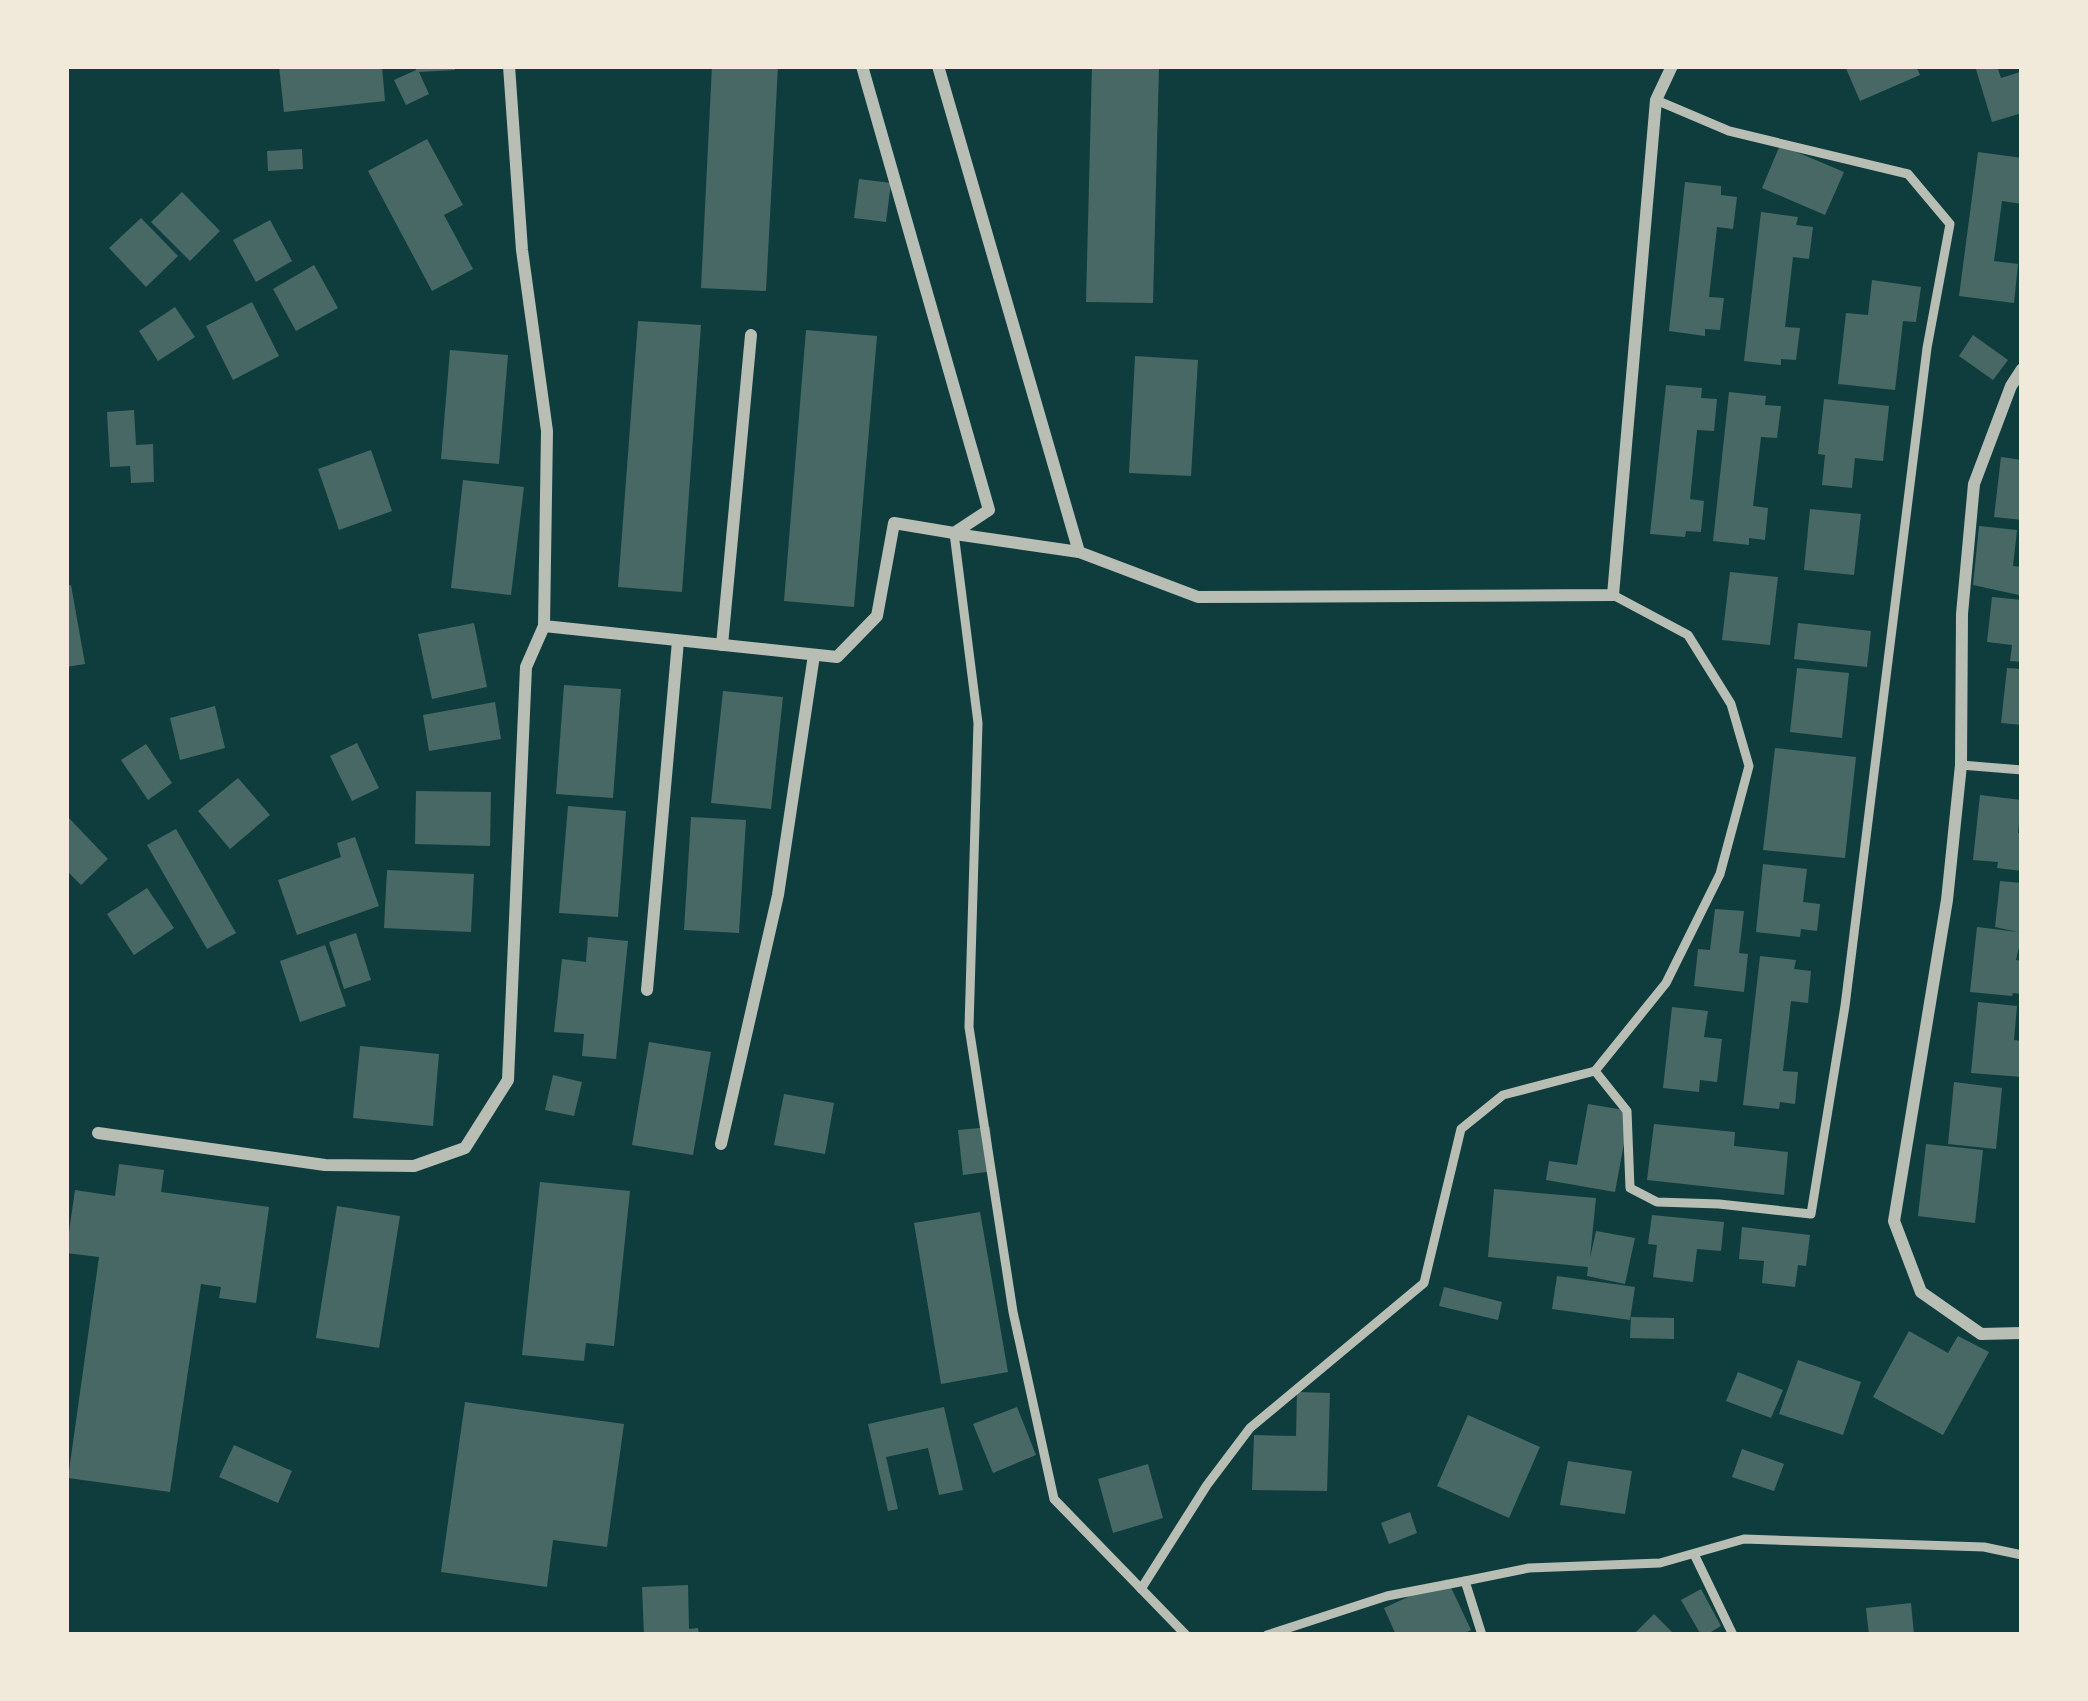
<svg xmlns="http://www.w3.org/2000/svg" width="2088" height="1701" viewBox="0 0 2088 1701" font-family="'Sofia Sans Condensed',sans-serif">
<style>
.building{fill:#486865}
.lines{fill:none;stroke-linecap:round;stroke-linejoin:round}
.service{stroke:#b8beb3;stroke-width:9}
.minor{stroke:#b8beb3;stroke-width:12}
</style>
<rect width="100%" height="100%" fill="#0f3d3e"/>
<!-- building -->
<g class="building">
<path d="M279,66h103l3,35 -101,11z"/>
<path d="M416,66h39v4l-36,2 10,22 -23,11 -12,-25 22,-10z"/>
<path d="M712,66h66l-12,225 -65,-3z"/>
<path d="M1092,66h67l-6,237 -67,-1z"/>
<path d="M1845,66h71l4,9 -60,26z"/>
<path d="M1975,66h22l4,12 19,-6 2,41 -30,9z"/>
<path d="M427,139l36,66 -19,10 29,54 -41,22 -64,-120z"/>
<path d="M1780,145l64,27 -19,43 -63,-27z"/>
<path d="M302,149l1,20 -35,2 -1,-20z"/>
<path d="M1978,152l44,6v46l-20,-3 -8,60 24,3 -4,39 -55,-7z"/>
<path d="M859,179l32,4 -5,39 -32,-4z"/>
<path d="M1685,182l36,4v9l16,2 -4,32 -16,-2 -8,70 15,1 -4,32 -15,-1v7l-36,-5z"/>
<path d="M182,192l38,39 -30,30 -39,-39z"/>
<path d="M1761,212l37,5 -2,8 17,2 -4,32 -16,-2 -8,70 15,1 -4,32 -15,-1v6l-37,-4z"/>
<path d="M141,218l37,38 -32,31 -37,-39z"/>
<path d="M270,220l22,41 -36,21 -23,-42z"/>
<path d="M314,265l24,43 -42,23 -23,-42z"/>
<path d="M1872,280l49,7 -5,35 -13,-1 -8,69 -57,-6 8,-71 22,2z"/>
<path d="M252,302l27,54 -46,24 -27,-54z"/>
<path d="M175,307l20,30 -37,24 -19,-30z"/>
<path d="M638,321l63,4 -19,267 -64,-5z"/>
<path d="M806,330l71,6 -23,271 -70,-6z"/>
<path d="M1973,335l35,25 -15,20 -34,-24z"/>
<path d="M450,350l58,5 -9,109 -58,-5z"/>
<path d="M1135,356l63,4 -7,116 -62,-3z"/>
<path d="M1666,385l36,3 -1,10 16,1 -3,32 -17,-1 -7,69 14,2 -3,31 -15,-1 -1,6 -35,-3z"/>
<path d="M1729,392l37,4 -1,9 16,1 -4,32 -16,-1 -8,69 15,2 -3,32 -16,-2v7l-36,-4z"/>
<path d="M1824,399l65,7 -6,55 -28,-3 -3,30 -30,-3 3,-30 -7,-1z"/>
<path d="M134,410l2,35 17,-1 1,38 -23,1 -1,-17 -20,1 -3,-55z"/>
<path d="M371,450l21,61 -53,19 -21,-61z"/>
<path d="M2001,457l21,3v60l-28,-3z"/>
<path d="M463,480l61,7 -13,108 -60,-7z"/>
<path d="M1810,509l51,5 -7,61 -50,-5z"/>
<path d="M1979,526l38,4 -4,36 9,1 -3,28 -46,-10z"/>
<path d="M1730,572l48,5 -8,68 -48,-5z"/>
<path d="M71,585l14,79 -19,3v-81z"/>
<path d="M1992,597l30,3v62l-12,-1 2,-16 -25,-3z"/>
<path d="M474,623l13,64 -55,12 -14,-65z"/>
<path d="M1798,623l73,8 -4,36 -73,-8z"/>
<path d="M1797,668l52,5 -7,65 -52,-6z"/>
<path d="M2007,668l15,1v56l-21,-2z"/>
<path d="M564,685l57,4 -8,109 -57,-4z"/>
<path d="M723,691l60,6 -12,112 -60,-6z"/>
<path d="M495,702l6,37 -72,12 -6,-36z"/>
<path d="M215,706l10,42 -45,12 -10,-42z"/>
<path d="M357,743l22,45 -27,13 -22,-45z"/>
<path d="M146,744l26,39 -24,17 -27,-40z"/>
<path d="M1775,748l81,9 -11,101 -82,-8z"/>
<path d="M238,778l32,37 -40,34 -32,-38z"/>
<path d="M416,791l75,1 -1,54 -75,-2z"/>
<path d="M1980,795l41,5 -3,33h4v38l-25,-3 1,-6 -25,-2z"/>
<path d="M568,806l58,5 -8,106 -59,-4z"/>
<path d="M66,815l42,44 -27,26 -15,-15z"/>
<path d="M691,817l55,3 -7,113 -55,-3z"/>
<path d="M176,829l60,104 -29,16 -60,-104z"/>
<path d="M355,837l24,69 -82,29 -19,-55 63,-23 -4,-14z"/>
<path d="M1763,864l44,5 -4,33 17,2 -3,27 -16,-2 -1,8 -44,-5z"/>
<path d="M387,870l87,4 -3,58 -87,-4z"/>
<path d="M2000,881l22,2v51l-6,26 6,1v33l-9,-1 -1,3 -42,-4 7,-65 41,5 -23,-5z"/>
<path d="M147,888l27,40 -40,27 -27,-41z"/>
<path d="M1715,909l29,2 -5,42 9,1 -4,38 -50,-6 4,-37 12,1z"/>
<path d="M356,933l15,47 -27,9 -15,-47z"/>
<path d="M588,937l40,4 -12,118 -34,-3 2,-22 -30,-2 8,-73 24,3z"/>
<path d="M325,945l21,61 -46,16 -20,-61z"/>
<path d="M1760,956l36,4 -2,9 17,2 -3,32 -17,-2 -8,70 15,1 -3,32 -15,-2 -1,7 -36,-4z"/>
<path d="M1978,1002l39,4 -3,34 8,1v36l-51,-4z"/>
<path d="M1672,1007l36,4 -4,26 18,2 -5,43 -17,-2 -1,12 -36,-4z"/>
<path d="M649,1042l62,10 -18,103 -61,-10z"/>
<path d="M360,1046l79,8 -6,72 -80,-8z"/>
<path d="M553,1075l29,7 -8,34 -29,-6z"/>
<path d="M1954,1082l48,6 -6,61 -48,-5z"/>
<path d="M784,1094l50,9 -9,51 -51,-9z"/>
<path d="M1588,1104l42,7 -15,81 -69,-12 3,-19 28,4z"/>
<path d="M1654,1124l81,8 -1,14 54,6 -4,43 -137,-15z"/>
<path d="M990,1127l4,44 -31,4 -5,-45z"/>
<path d="M1926,1144l57,6 -8,73 -57,-7z"/>
<path d="M119,1164l45,6 -3,22 108,15 -13,96 -37,-5 2,-11 -20,-3 -31,208 -102,-14 31,-221 -33,-4 9,-63 40,6z"/>
<path d="M540,1182l90,9 -16,155 -28,-3 -2,18 -62,-6z"/>
<path d="M1494,1189l102,9 -6,60 6,-27 39,7 -10,46 -38,-8 1,-9 -100,-10z"/>
<path d="M337,1206l63,10 -21,132 -63,-10z"/>
<path d="M980,1212l28,160 -67,12 -27,-161z"/>
<path d="M1652,1215l72,7 -3,29 -24,-2 -4,33 -40,-5 4,-32 -9,-1z"/>
<path d="M1742,1227l68,8 -4,31 -8,-1 -3,22 -33,-4 2,-22 -25,-2z"/>
<path d="M1557,1276l78,11 -5,33 -78,-11z"/>
<path d="M1444,1287l58,15 -4,18 -59,-14z"/>
<path d="M1631,1317l43,1v21l-44,-1z"/>
<path d="M1909,1331l39,22 10,-17 31,16 -46,83 -70,-38z"/>
<path d="M1798,1360l63,22 -18,53 -64,-21z"/>
<path d="M1738,1372l45,18 -12,28 -45,-17z"/>
<path d="M1297,1392l33,1 -3,98 -75,-1 2,-55 42,1z"/>
<path d="M465,1402l159,22 -17,123 -54,-7 -6,47 -106,-15z"/>
<path d="M944,1407l19,83 -24,5 -11,-47 -42,9 12,52 -10,2 -20,-87z"/>
<path d="M1017,1407l19,48 -43,18 -20,-49z"/>
<path d="M1468,1415l72,32 -31,71 -72,-32z"/>
<path d="M234,1445l58,26 -14,32 -59,-26z"/>
<path d="M1742,1449l42,15 -10,27 -42,-14z"/>
<path d="M1568,1461l64,10 -7,43 -65,-9z"/>
<path d="M1148,1464l15,54 -50,15 -15,-54z"/>
<path d="M1410,1512l7,21 -28,11 -8,-21z"/>
<path d="M1447,1579l24,51 -10,5h-65l-12,-27z"/>
<path d="M688,1585l1,44 9,-1 1,7h-55l-2,-48z"/>
<path d="M1701,1589l20,37 -15,9h-5l-20,-35z"/>
<path d="M1911,1603l3,32h-45l-3,-27z"/>
<path d="M1654,1614l21,21h-42z"/>
</g>
<g class="lines">
<!-- service -->
<g class="service">
<path d="M954,533l24,190 -9,304 44,285 41,187 132,136"/>
<path d="M1613,595l75,40 43,69 18,62 -29,108 -54,109 -71,88 32,40 3,77 27,14 62,2 92,10 34,-208 82,-658 23,-124 -42,-50 -179,-43 -73,-31"/>
<path d="M1961,765l61,5"/>
<path d="M1694,1554l39,81"/>
<path d="M1465,1581l17,54"/>
<path d="M1141,1589l66,-104 43,-57 174,-145 37,-154 42,-34 92,-24"/>
<path d="M1267,1635l120,-39 78,-15 64,-13 131,-5 84,-24 240,8 38,8"/>
</g>
<!-- minor -->
<g class="minor">
<path d="M509,66l13,184 25,181 -3,195 293,31 40,-41 17,-93 60,10 35,-23 -127,-444"/>
<path d="M938,66l141,486 119,45 415,-2 43,-495 16,-34"/>
<path d="M2022,369l-11,17 -37,98 -12,130 -1,151 -14,135 -53,321 27,71 60,42 41,-1"/>
<path d="M955,534l124,18"/>
<path d="M722,645l29,-310"/>
<path d="M647,990l31,-349"/>
<path d="M98,1133l227,32 89,1 51,-18 43,-68 18,-413 18,-41"/>
<path d="M721,1144l57,-249 36,-240"/>
</g>
</g>
<!-- border -->
<rect width="2088" height="1701" fill="none" stroke="#f1e9da" stroke-width="138"/>
</svg>
